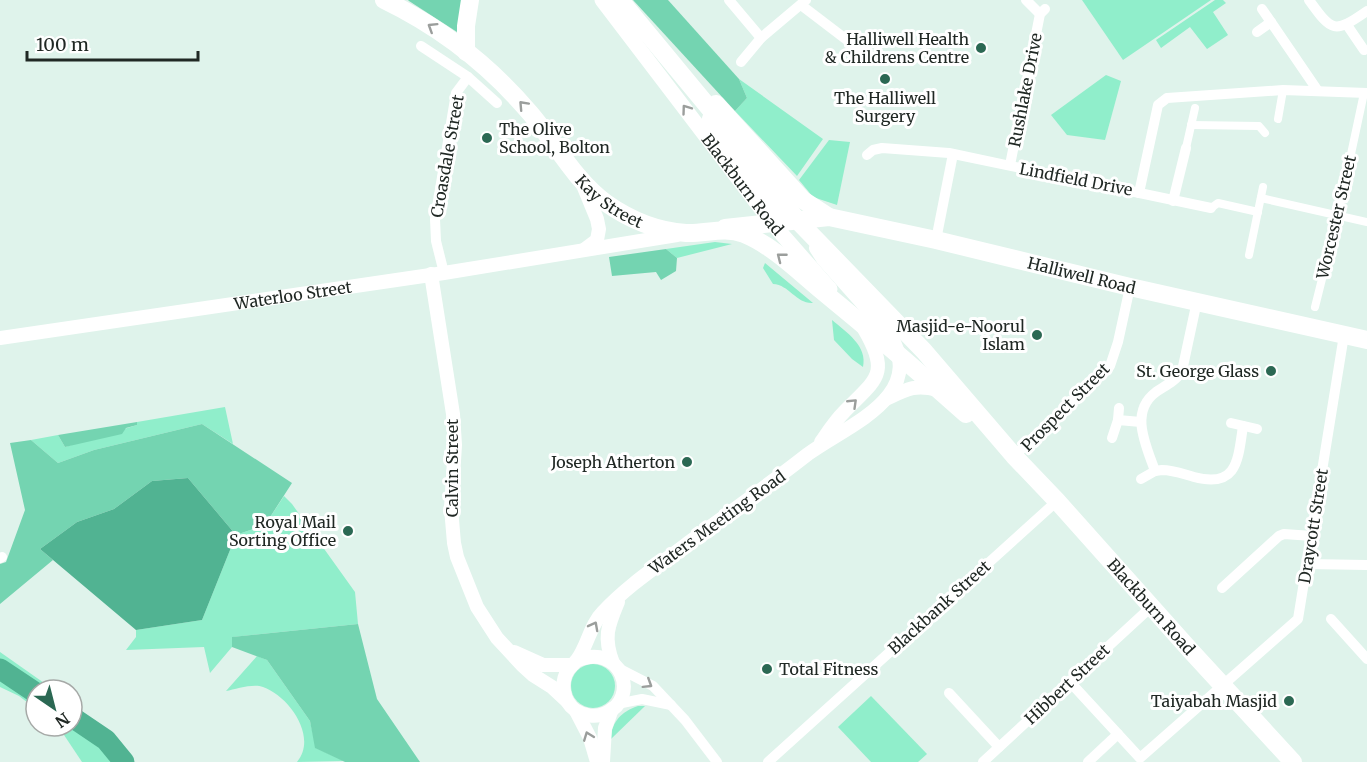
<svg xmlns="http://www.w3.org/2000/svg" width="1367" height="762" viewBox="0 0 1367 762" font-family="Merriweather,serif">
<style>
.green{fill:#90eecb}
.forest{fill:#74d4b1}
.water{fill:#51b392}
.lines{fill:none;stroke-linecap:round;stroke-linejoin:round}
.river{stroke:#51b392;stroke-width:21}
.pedestrian{stroke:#fff;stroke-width:8}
.minor{stroke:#fff;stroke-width:10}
.tertiary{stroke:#fff;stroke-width:14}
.secondary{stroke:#fff;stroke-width:15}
.primary{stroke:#fff;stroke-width:18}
.trunk{stroke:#fff;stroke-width:18}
.oneway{stroke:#9b9e9c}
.poi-dot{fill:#2b6853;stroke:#fff;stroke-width:2}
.labels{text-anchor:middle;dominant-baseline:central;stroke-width:6;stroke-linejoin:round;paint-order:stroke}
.poi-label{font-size:16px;fill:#202824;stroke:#fff;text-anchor:end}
.street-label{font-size:16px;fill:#202824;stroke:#fff}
</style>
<rect width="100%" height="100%" fill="#dff3eb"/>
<!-- green -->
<g class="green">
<path d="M1082,0h129l-88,60z"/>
<path d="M1215,0h8l3,3 -13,9 15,23 -21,14 -17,-22 -29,21 -5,-8z"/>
<path d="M1106,75l15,6 -16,59 -38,-5 -16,-20z"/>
<path d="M739,79l84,60 -26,37 -62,-65 12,-13z"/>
<path d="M829,140l21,2 -13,63 -24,-8 -14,-17z"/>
<path d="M715,242l17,2 -55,14 -11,-9z"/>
<path d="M765,263l48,40c-17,1 -23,-18 -40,-19l-10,-16z"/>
<path d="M832,320c14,12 36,26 31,47l-11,-8 -18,-19z"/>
<path d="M225,407l8,37 -31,-20 -108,26 -36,13 -27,-23 27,-5 7,12 72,-22v-3z"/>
<path d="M284,496l8,8 63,88 3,32 -125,13 -1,10 -22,26 -6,-26 -78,3 10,-13v-7l66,-10 34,-85 29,-10z"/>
<path d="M0,652l54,38h-12l-42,-29z"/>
<path d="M257,656l10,4 43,61 6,27 28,13 -47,1c21,-25 -8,-66 -34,-75 -9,-4 -27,2 -37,4z"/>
<circle cx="593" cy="686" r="22"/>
<path d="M0,674l36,25v10l-17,-13 -19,-9z"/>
<path d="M871,696l56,58 -9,8h-47l-33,-35z"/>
<path d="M638,706h7l-34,33c0,-17 11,-28 27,-33z"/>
<path d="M58,726h14l26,19 13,17h-29z"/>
</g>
<!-- forest -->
<g class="forest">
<path d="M408,0h55l-6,32 -48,-31z"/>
<path d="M633,0h35l71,79 8,19 -12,13z"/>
<path d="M666,249l11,9 -1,13 -15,9 -5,-8 -44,4 -3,-19z"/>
<path d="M137,422v3l-11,3 -4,6 -57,13 -7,-12z"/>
<path d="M202,424l90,59 -27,42 -29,10 -48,-57 -36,3 -38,28 -37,13 -37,27 13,11 -53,44v-40l6,-2 19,-52 -15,-67 21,-3 27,23 36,-13z"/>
<path d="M358,624l19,75 43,63h-75l-30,-14 -5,-27 -43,-61 -35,-13v-10z"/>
</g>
<!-- water -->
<path class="water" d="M188,478l48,57 -34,85 -66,10 -96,-81 37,-27 37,-13 38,-28z"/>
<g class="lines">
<!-- river -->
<g class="river">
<path d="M0,669l36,24"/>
<path d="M72,717l34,23 18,22"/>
</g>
<!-- pedestrian -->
<g class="pedestrian">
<path d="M1278,119l5,-29"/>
<path d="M1191,125l68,1 6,7"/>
<path d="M1186,148l9,-40"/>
<path d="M1261,198l106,24"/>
<path d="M1211,208l7,-5 40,9"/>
<path d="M1249,255l14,-68"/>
<path d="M1315,307l23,-92 26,-122"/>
</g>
<!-- minor -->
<g class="minor">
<path d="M729,0l32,38"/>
<path d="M1026,0l14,14"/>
<path d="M1309,0c23,32 25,34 58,11"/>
<path d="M801,5l59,45 -7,8"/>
<path d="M1262,9l56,82"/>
<path d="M1347,25l17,25"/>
<path d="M1257,32l14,-10"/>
<path d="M421,46l47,31 29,26"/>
<path d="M741,62l20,-24 45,-38"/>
<path d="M867,155l6,-5 9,-2 67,5 262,55"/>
<path d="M1010,165l30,-151 5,-5"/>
<path d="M1139,193l19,-88 9,-7 116,-8 84,3"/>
<path d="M1173,201l13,-53"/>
<path d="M936,240l17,-86"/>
<path d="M444,273l-8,-32 -1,-22 21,-126 12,-16"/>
<path d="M1118,420l23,2"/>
<path d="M1231,423l26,6"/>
<path d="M1112,438l6,-18 1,-12"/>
<path d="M1014,456l96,-90 8,-24 12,-55"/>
<path d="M1155,471c-9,-26 -26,-59 1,-79 9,-6 21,-12 26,-21l15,-70"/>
<path d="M1141,479l14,-8 7,-1c11,0 21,4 32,7 44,12 44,-18 49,-51"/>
<path d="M0,558l2,-1"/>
<path d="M1307,564l60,1"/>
<path d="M1222,588l57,-52 5,-2 28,2"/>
<path d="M1331,619l36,40"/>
<path d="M618,668l35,18 32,34 32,42"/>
<path d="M1070,682l70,76 158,-139 46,-284"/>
<path d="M949,693l50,54"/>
<path d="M617,704l25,-5 29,6"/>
<path d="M768,762l289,-261"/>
<path d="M983,762l168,-155"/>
<path d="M1088,762l30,-28"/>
</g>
<!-- tertiary -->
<g class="tertiary">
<path d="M583,185l14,34 2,10 -2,11 -12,9"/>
<path d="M431,274l22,140 2,31 -4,63 3,35 3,14 20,50 20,31 25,27 11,10 19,12 14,13"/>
<path id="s1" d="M0,338l444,-65 233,-38"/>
<path d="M886,399c21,-10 29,-15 52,-9"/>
<path d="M821,442c7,-10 14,-21 23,-30 32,-33 47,-37 20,-83"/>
<path d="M514,652l29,13h29"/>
<path d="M576,661c45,-20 65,37 30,52 -10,5 -22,3 -31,-3 -12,-9 -15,-27 -7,-40 3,-4 7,-7 9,-10 11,-15 13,-35 26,-48 23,-25 53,-45 81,-66 41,-30 83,-60 124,-92 39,-29 121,-57 81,-121l-66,-74 -7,-11"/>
<path d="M613,663c-10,-26 -5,-37 5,-61"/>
<path d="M576,711l14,27 7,24"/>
<path d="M603,762l2,-34 7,-19"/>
</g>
<!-- secondary -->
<path class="secondary" id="s2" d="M602,0l170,223 58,66"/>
<!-- primary -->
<g class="primary">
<path d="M716,104l87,96 26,17"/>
<path d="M711,119l14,23 44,60 5,9 -2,12"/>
<path id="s3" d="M725,228l104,-11 107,23 194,47 237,53"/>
</g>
<!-- trunk -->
<g class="trunk">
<path id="s4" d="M384,0c56,27 106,66 146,113 25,29 44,67 76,90 24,17 51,28 80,30 20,1 38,-7 58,1 29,12 53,36 77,56 49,40 98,82 145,124"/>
<path id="s5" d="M620,0l119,144 58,76 127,131 90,105 43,45 133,149 103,112"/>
<path d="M466,52v-26l4,-26"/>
</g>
</g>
<!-- one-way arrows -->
<defs><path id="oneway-chevron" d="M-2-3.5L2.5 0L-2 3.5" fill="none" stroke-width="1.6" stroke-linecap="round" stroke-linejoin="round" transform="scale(1.5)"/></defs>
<g class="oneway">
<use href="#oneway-chevron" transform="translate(432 27) rotate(-148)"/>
<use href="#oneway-chevron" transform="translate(523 105) rotate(-133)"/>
<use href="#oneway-chevron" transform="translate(686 109) rotate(-126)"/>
<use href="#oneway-chevron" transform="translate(781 257) rotate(-142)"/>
<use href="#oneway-chevron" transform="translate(853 403) rotate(-44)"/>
<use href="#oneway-chevron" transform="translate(594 626) rotate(-62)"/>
<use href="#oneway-chevron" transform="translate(648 684) rotate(32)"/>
<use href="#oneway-chevron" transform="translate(588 736) rotate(-111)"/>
</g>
<!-- markers -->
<g class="poi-dot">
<circle cx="981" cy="48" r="6"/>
<circle cx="885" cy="79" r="6"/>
<circle cx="487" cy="138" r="6"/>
<circle cx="1037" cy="335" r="6"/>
<circle cx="1271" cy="371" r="6"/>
<circle cx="687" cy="462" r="6"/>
<circle cx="348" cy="531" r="6"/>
<circle cx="767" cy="669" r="6"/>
<circle cx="1289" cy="701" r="6"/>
</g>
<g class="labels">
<!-- poi labels -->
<g class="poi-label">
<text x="969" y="39">Halliwell Health<tspan x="969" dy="18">&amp; Childrens Centre</tspan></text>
<text x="885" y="98" text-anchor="middle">The Halliwell<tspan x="885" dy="18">Surgery</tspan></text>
<text x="499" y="129" text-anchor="start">The Olive<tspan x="499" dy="18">School, Bolton</tspan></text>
<text x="1025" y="326">Masjid-e-Noorul<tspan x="1025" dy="18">Islam</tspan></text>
<text x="1259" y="371">St. George Glass</text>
<text x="675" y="462">Joseph Atherton</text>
<text x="336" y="522">Royal Mail<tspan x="336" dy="18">Sorting Office</tspan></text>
<text x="779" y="669" text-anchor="start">Total Fitness</text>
<text x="1277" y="701">Taiyabah Masjid</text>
</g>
<!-- street labels -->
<g class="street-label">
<text transform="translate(1025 90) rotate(-79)">Rushlake Drive</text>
<text transform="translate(447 156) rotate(-80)">Croasdale Street</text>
<text transform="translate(1076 179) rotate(11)">Lindfield Drive</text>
<text stroke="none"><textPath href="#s2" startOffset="232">Blackburn Road</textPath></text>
<text stroke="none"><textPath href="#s4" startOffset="306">Kay Street</textPath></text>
<text transform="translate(1336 217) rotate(-77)">Worcester Street</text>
<text stroke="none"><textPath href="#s3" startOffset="364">Halliwell Road</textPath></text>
<text stroke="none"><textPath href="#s1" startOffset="296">Waterloo Street</textPath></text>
<text transform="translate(1065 407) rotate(-45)">Prospect Street</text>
<text transform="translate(452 468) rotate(-90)">Calvin Street</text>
<text transform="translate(717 522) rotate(-36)">Waters Meeting Road</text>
<text transform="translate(1313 526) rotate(-81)">Draycott Street</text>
<text transform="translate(939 607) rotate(-42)">Blackbank Street</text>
<text stroke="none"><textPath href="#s5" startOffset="807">Blackburn Road</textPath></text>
<text transform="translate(1067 684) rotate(-43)">Hibbert Street</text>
</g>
</g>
<!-- north arrow -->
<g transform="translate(54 708) rotate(145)"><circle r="28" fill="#ffffff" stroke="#a6a9a7" stroke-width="1.5"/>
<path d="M0-4.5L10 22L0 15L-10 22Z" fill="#2b6853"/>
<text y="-9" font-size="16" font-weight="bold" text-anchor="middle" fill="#202824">N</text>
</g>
<!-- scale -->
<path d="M27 51v9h171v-9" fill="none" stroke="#202824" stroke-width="3"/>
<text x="36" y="51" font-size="18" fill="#202824" stroke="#ffffff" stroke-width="4.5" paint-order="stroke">100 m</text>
</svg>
